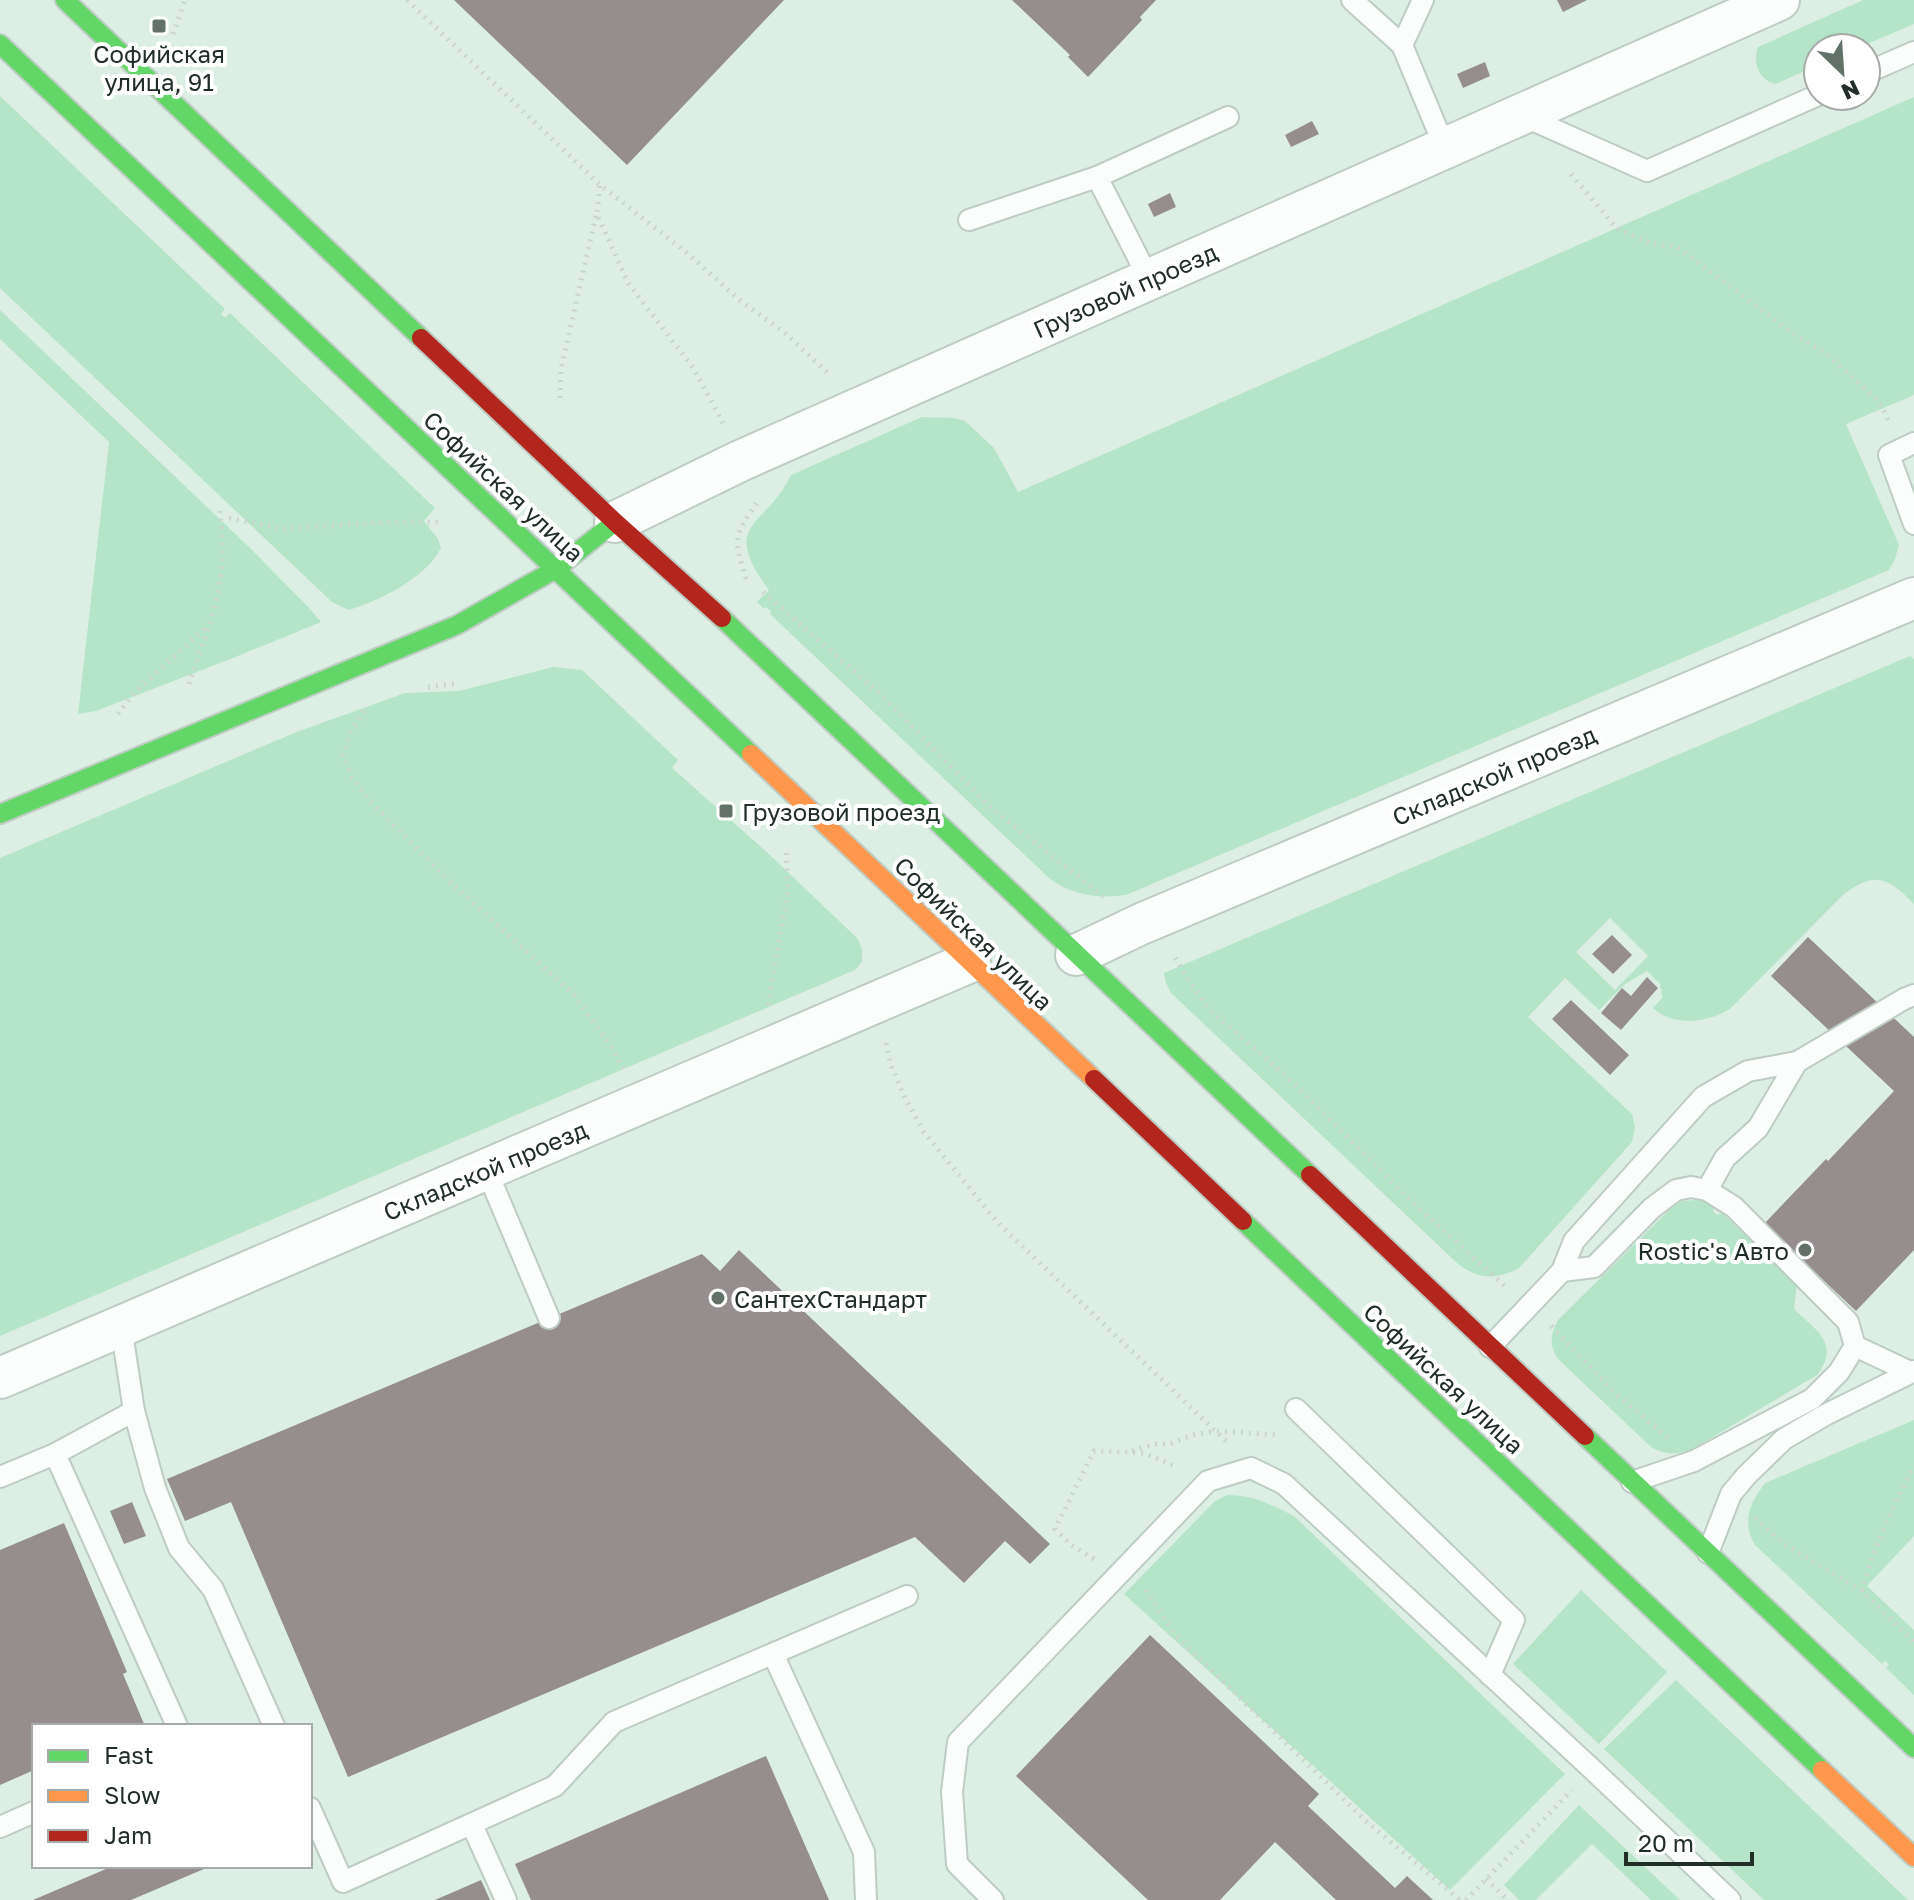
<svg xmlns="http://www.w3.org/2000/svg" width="1914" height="1900" viewBox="0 0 1914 1900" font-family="'Golos Text',sans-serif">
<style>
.green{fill:#b4e5c9;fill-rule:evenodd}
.building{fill:#958d8e}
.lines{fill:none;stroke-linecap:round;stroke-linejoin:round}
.lane-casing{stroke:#beccc4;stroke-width:24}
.street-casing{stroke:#beccc4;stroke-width:44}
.fast-casing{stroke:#beccc4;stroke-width:22}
.slow-casing{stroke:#beccc4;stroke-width:22}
.jam-casing{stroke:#beccc4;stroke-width:22}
.path{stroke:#ced3d0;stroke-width:5;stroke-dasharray:2 6;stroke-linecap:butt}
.lane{stroke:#fafdfb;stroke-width:20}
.street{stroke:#fafdfb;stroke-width:40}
.fast{stroke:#63d668;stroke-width:18}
.slow{stroke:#ff974d;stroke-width:18}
.jam{stroke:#b3261e;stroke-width:18}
.poi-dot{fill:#637269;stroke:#fff;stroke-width:3}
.labels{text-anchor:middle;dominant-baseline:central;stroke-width:8;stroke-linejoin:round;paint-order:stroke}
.poi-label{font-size:24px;fill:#212e27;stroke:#fff;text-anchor:start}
.street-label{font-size:24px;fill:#212e27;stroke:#fff}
</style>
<rect width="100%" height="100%" fill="#ddefe4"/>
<!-- green -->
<g class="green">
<path d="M1863,0h51v24l-56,24h-40v17l-42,19c-17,-3 -24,-22 -18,-37z"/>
<path d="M0,96l225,213 -4,5 4,4 5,-5 205,195 -11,13 14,18 3,9c-16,31 -61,52 -92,62l-17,-8 -332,-314z"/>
<path d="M1914,97v298l-68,29 53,121 -4,14 -6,11 -763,325c-28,4 -53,0 -76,-16l-280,-265 1,-3 -5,-4 -2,2 -7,-7 12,-12c-51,-68 -3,-62 22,-115l131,-58 32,1 11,3 29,27 24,44z"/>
<path d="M0,310l248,236 64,65 9,11 -88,36 -137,53 -18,3 31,-272 -109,-103z"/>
<path d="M1910,656l4,3v245c-25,-26 -38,-34 -70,-10l-114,115c-23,14 -56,18 -77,-1l10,-11 -2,-4 1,-3 -2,-3 1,-2 -14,-14 -22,13 -26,26 -34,-32 -37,39 104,97 3,13 -3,15 -113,126c-23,12 -41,12 -62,-5l-286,-270 -5,-10 -2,-10zM1610,918l38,38 -33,34 -39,-38z"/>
<path d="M553,667l29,3 96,90 -6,8 99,88 87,83 4,11v12l-7,8 -855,366v-478l294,-125 111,-40 54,-2z"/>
<path d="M1695,1200l10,1 9,6 -1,4 4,4 5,-2 75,71 -3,25c22,21 47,35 23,66l-121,72c-17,8 -26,9 -44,1l-94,-89c-9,-13 -8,-25 0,-39l113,-112 11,-7z"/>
<path d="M1914,1420v116l-47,50 47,44v65l-28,-27 3,-3 -4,-4 -3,3 -127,-119c-14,-24 -5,-42 10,-62z"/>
<path d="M1227,1495c26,0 46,10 68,22l270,257 -115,116 -326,-296 90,-92z"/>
<path d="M1581,1590l86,82 -68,72 -86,-80z"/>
<path d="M1676,1680l232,220h-144l-160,-151z"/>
<path d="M1579,1805l101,95h-29l-59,-56 -56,56h-17l-15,-15z"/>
</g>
<!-- building -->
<g class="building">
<path d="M454,0h330l-157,165z"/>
<path d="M1012,0h144l-16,17 2,3 -54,57 -20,-20 2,-2z"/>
<path d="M1557,0h30l-24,12z"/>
<path d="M1485,62l5,14 -27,12 -6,-14z"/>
<path d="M1312,121l7,13 -28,13 -6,-12z"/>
<path d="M1170,193l6,14 -22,10 -6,-13z"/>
<path d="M1612,935l20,20 -19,19 -21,-20z"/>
<path d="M1808,937l106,100v213l-58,61 -92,-87 62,-65 2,2 66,-70 -123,-115z"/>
<path d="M1647,977l11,11 -37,42 -20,-17 21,-25 9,8z"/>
<path d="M1571,1000l58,55 -19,20 -58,-56z"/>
<path d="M739,1250l311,294 -20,20 -25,-23 -41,42 -49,-46 -567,240 -117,-275 -46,19 -18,-42 535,-225 18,17z"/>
<path d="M132,1502l14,34 -22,8 -14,-33z"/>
<path d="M64,1523l63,149 -4,2 21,50 -5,2h-105v44l-34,15v-235z"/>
<path d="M1150,1635l169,159 -11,12 87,82 12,-12 26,24h-97l-61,-58 -55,58h-72l-132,-124z"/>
<path d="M766,1756l63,144h-298l-16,-36z"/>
<path d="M113,1866h98l-80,34h-98z"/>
<path d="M481,1880l9,20h-55z"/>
</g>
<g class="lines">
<defs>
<g id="lane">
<path d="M1352,0l50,45"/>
<path d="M1423,0l-21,45 43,103"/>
<path d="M1866,73l48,-21"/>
<path d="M1521,115l126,56 171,-76"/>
<path d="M1097,177l52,102"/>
<path d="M969,220l128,-43 131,-60"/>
<path d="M1914,443l-25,12 25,69"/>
<path d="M486,1169l63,149"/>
<path d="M1707,1190l18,-32 33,-30 39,-66"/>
<path d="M1562,1271l32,-4 58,-59 24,-18 15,-3 16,3 27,17 114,115 7,24 -16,26 -27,27 -118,62 -62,21"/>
<path d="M121,1326l13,85 21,77 24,60 34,41 61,137"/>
<path d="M1855,1346l55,26"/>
<path d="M1490,1347l72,-76 12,-30 129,-144 45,-26 49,-9 107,-63 10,-4"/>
<path d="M1296,1409l218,211 -24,55"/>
<path d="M55,1454l122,272"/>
<path d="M0,1477l55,-23 79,-43"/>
<path d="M1708,1553l23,-59 15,-18 38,-37 43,-25 87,-43"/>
<path d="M773,1654l91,198 2,48"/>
<path d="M310,1808l33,74 212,-96 59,-64 293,-126"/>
<path d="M472,1825l34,75"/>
<path d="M0,1827l34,-15"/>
<path d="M993,1900l-36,-36 -5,-72 6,-50 250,-261 43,-13 33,16 308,285 138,131"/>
</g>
<g id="street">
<path d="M615,522l125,-61 1039,-461"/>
<path d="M1076,955l65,-31 773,-326"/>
<path d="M0,1378l970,-416"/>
</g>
<g id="fast">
<path d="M65,0l356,338"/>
<path d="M0,44l751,710"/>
<path d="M722,618l588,557"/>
<path d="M0,814l457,-189 99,-56 59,-47"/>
<path d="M1243,1221l579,549"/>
<path d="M1585,1436l329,312"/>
</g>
<g id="slow">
<path d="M751,754l343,325"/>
<path d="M1822,1770l92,87"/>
</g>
<g id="jam">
<path d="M421,338l194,184 107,96"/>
<path d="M1094,1079l149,142"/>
<path d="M1310,1175l275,261"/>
</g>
</defs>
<!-- lane casing -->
<use href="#lane" class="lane-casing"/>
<!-- street casing -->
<use href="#street" class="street-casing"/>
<!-- fast casing -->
<use href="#fast" class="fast-casing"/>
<!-- slow casing -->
<use href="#slow" class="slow-casing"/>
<!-- jam casing -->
<use href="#jam" class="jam-casing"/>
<!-- path -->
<g class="path">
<path d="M407,0l193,185 86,67 56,50 43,31 46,43"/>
<path d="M173,34l12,-34"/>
<path d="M1571,174l45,54 33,15 28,4 117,87 34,21 49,45 6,8 6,15"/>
<path d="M600,186l-3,28 31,69 66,86 29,54"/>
<path d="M560,398l1,-29 35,-154"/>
<path d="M229,518l52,11 91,-6 66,-1"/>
<path d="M746,579c-13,-42 -13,-42 13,-79"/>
<path d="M763,592l115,100 112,115 114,90"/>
<path d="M189,684c11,-33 26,-68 31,-104 4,-23 2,-47 0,-70"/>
<path d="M428,687l31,-4"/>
<path d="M364,711l-14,22 -7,22 8,21 19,25 75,76 129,118 40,55 7,16 3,2"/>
<path d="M118,714l19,-24 71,-64"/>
<path d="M1175,958l16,26 19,26 75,65 129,129 93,84"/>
<path d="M768,1005l20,-116 -2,-37"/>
<path d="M886,1043l5,22 12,29 20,37 75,92 231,221"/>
<path d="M1551,1326l65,68 52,44"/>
<path d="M1132,1451l23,-7h15l22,-9 23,-4 64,4"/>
<path d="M1755,1518l28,25 79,48 52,51"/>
<path d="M1094,1559l-23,-14 -16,-16 39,-78 50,2 33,14"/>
<path d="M1146,1590l28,44 27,26 166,162 93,78"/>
<path d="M1862,1591c12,-44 31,-85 52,-125"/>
<path d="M1486,1879l22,21"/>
<path d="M1466,1900l106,-110"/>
</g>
<!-- lane -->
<use href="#lane" class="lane"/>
<!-- street -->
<use href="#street" class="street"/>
<!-- fast -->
<use href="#fast" class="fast"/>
<!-- slow -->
<use href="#slow" class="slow"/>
<!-- jam -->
<use href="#jam" class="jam"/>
</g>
<!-- markers -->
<g class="poi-dot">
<rect x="151" y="18" width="16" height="16" rx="4"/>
<rect x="718" y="803" width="16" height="16" rx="4"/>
<circle cx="1805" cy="1250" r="8"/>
<circle cx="718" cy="1298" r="8"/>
</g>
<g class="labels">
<!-- poi labels -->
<g class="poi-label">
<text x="159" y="53" text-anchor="middle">Софийская<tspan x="159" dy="28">улица, 91</tspan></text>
<text x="742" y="811">Грузовой проезд</text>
<text x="1789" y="1250" text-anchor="end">Rostic's Авто</text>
<text x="734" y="1298">СантехСтандарт</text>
</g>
<!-- street labels -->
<g class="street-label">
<text transform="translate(1125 290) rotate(-24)">Грузовой проезд</text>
<text transform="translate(504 486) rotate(43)">Софийская улица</text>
<text transform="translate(1494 775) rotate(-23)">Складской проезд</text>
<text transform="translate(974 933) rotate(44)">Софийская улица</text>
<text transform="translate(485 1170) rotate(-23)">Складской проезд</text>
<text transform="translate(1444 1378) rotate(43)">Софийская улица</text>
</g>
</g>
<!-- legend -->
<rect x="32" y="1724" width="280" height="144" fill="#ffffff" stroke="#a6aba9" stroke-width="2"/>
<rect x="48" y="1750" width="40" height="12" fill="#63d668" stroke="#a6aba9" stroke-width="2"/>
<text x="104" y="1764" font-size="24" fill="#212e27">Fast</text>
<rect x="48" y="1790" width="40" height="12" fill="#ff974d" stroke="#a6aba9" stroke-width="2"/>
<text x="104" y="1804" font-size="24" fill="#212e27">Slow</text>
<rect x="48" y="1830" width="40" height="12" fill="#b3261e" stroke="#a6aba9" stroke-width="2"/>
<text x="104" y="1844" font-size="24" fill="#212e27">Jam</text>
<!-- north arrow -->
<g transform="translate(1842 72) rotate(155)"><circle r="38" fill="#ffffff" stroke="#a6aba9" stroke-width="2"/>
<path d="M0-6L14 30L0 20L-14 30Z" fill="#637269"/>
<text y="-12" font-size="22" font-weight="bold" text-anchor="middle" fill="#212e27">N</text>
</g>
<!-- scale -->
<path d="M1626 1852v12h126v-12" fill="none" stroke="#212e27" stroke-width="4"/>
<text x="1638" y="1852" font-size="24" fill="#212e27" stroke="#ffffff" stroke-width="6" paint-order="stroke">20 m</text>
</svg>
